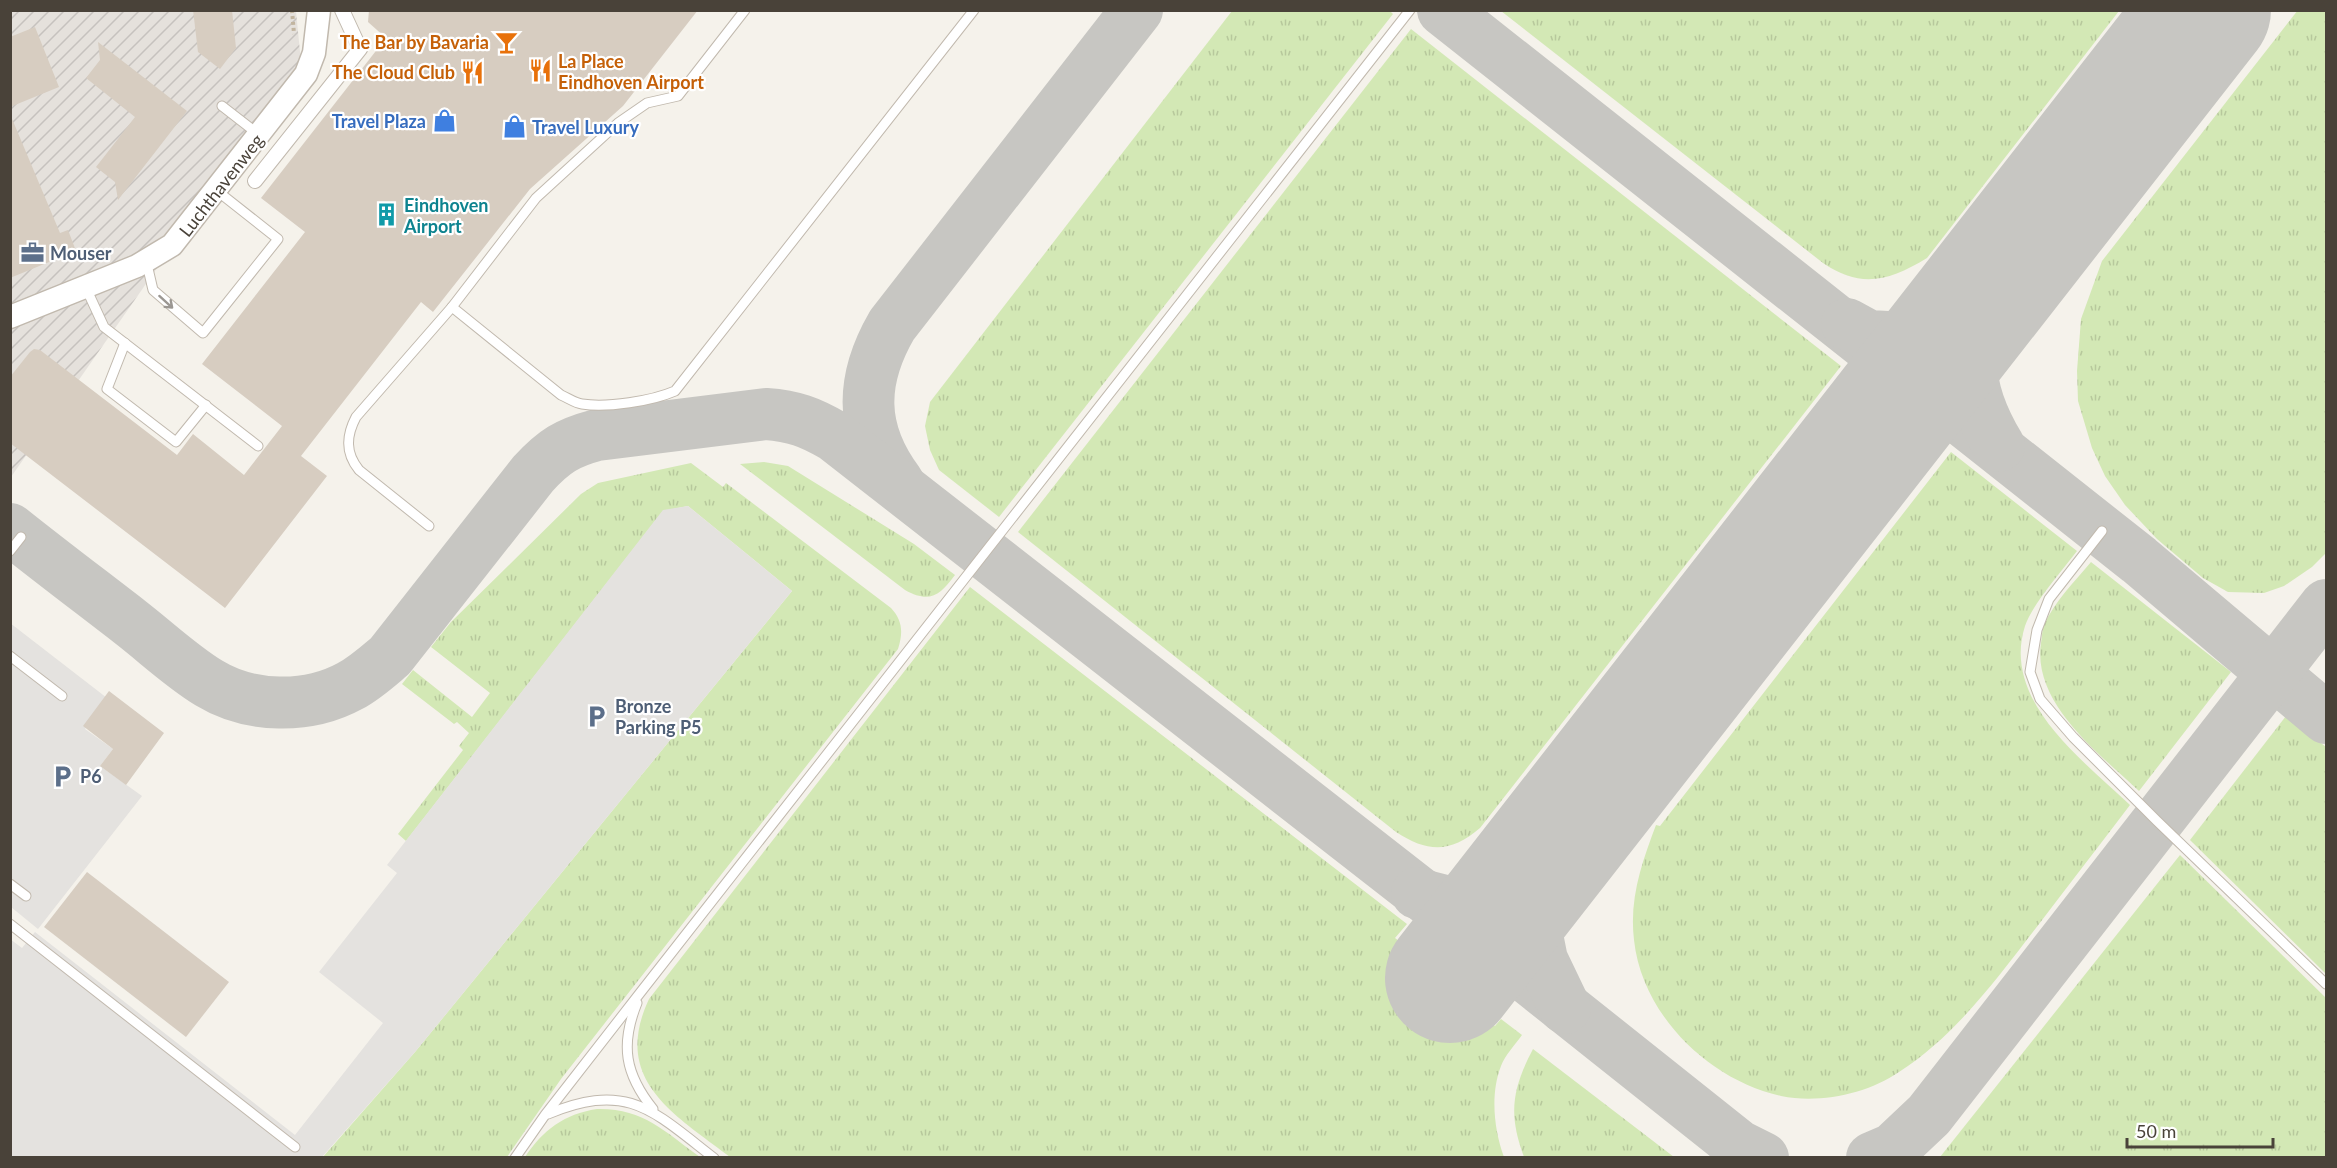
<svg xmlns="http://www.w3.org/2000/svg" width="2337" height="1168" viewBox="0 0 2337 1168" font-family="Lato,sans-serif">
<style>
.industrial{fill:url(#industrial-furrows)}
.grass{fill:url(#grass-tufts)}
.parking{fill:#e4e2df}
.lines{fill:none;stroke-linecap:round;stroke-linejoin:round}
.taxiway{stroke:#c7c6c2;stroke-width:52}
.runway{stroke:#c7c6c2;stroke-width:130}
.building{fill:#d7cdc1}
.service-casing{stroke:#c1b9ae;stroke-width:11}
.pedestrian-casing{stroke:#c1b9ae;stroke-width:16}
.tertiary-casing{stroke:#c1b9ae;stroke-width:25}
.path{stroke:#c2b59f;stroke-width:4;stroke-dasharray:3 3;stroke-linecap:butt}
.service{stroke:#fff;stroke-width:9}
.pedestrian{stroke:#fff;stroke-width:14}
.tertiary{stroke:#fff;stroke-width:22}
.oneway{stroke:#9b9792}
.labels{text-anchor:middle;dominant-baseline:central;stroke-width:4.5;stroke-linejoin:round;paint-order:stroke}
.food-label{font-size:18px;font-weight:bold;fill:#c56008;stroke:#fff;text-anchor:end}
.shop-label{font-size:18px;font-weight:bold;fill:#366cbe;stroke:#fff;text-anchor:end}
.street-label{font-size:18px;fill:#494239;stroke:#fff}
.culture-label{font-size:18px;font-weight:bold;fill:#0d838f;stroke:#fff;text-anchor:start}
.service-label{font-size:18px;font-weight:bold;fill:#4e5e75;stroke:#fff;text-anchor:start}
</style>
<defs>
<pattern id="industrial-furrows" width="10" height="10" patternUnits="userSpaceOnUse" patternTransform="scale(1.5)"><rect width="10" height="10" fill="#e5e1dc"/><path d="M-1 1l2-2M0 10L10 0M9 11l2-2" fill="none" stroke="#c6c2be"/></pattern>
<pattern id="grass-tufts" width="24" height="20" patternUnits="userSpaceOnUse" patternTransform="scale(1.5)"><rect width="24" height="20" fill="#d3e8b5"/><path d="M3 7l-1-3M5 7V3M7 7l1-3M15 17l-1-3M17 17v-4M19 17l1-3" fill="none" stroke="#b7c89c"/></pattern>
</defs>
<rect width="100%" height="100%" fill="#f5f2eb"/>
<!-- industrial -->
<path class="industrial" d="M11,11h285l5,51 -290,415z"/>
<!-- grass -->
<g class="grass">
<path d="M1389,10l4,4 -394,503 -60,-47 -9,-20 -5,-24 5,-24 302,-391z"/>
<path d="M2298,10l28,1v542l-14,14 -28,19 -20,7 -36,-1 -25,-14 -46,-39 -32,-34 -20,-29 -13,-28 -14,-47 -1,-30 4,-52 21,-58z"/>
<path d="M1501,11h618l-192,247c-38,23 -66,31 -104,5z"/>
<path d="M1411,29l430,337 -361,462c-29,25 -52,25 -84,4l-378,-300z"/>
<path d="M1951,452l126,99c-15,20 -44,52 -52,75 -24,75 58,134 105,179 -31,41 -63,82 -94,123 -40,52 -81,108 -137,144 -32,22 -80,32 -118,24 -72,-16 -139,-81 -147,-156 -5,-41 8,-78 22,-115l4,1z"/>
<path d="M764,462l24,4 126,78 41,31c-15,20 -25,29 -50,15l-165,-126z"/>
<path d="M691,463l32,24 3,-4 165,125c12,13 12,25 7,41l-337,430 -54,78 -185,1 93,-106 377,-461 -104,-85 -25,5 -257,330 -8,-7 65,-84 -4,-4 10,-13 -12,-11 -3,2 -52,-40 11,-14 59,47 18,-24 -59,-46 20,-25 130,-128 17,-11z"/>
<path d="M2091,562l140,110 -92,119c-39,-37 -107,-87 -98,-148 1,-5 1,-13 3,-18 10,-23 31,-44 47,-63z"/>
<path d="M970,587l437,337 -12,14 4,3 -4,7 100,78 6,-7 21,16c-7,10 -17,20 -21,31 -11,28 -7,64 3,91h-774c-56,-43 -119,-77 -81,-158z"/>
<path d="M2286,716l40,31v227l-136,-134z"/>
<path d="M2180,855l146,143v159h-386z"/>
<path d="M1533,1049l141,108h-150c-16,-43 -12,-68 9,-108z"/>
<path d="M597,1109c46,-1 67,22 103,48h-175c18,-27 39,-43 72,-48z"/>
</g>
<!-- parking -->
<g class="parking">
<path d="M688,506l104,85 -377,461 -93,105h-311l-1,-218 12,9 13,-16 260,203 88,-112 -64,-51 78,-99 -10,-8 276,-355z"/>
<path d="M10,623l97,75 -22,31 28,20 -13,17 42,30 -104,133 -27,-22z"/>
</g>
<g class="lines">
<!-- taxiway -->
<g class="taxiway">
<path d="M1443,10l696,550 187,158"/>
<path d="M1992,287c-7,18 -16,38 -19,57 -7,36 8,72 26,102"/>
<path d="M1847,324l22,12 36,2 40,-8 47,-45"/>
<path d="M898,482c-39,-52 -38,-102 -6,-157l245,-315"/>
<path d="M10,529c40,32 80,62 120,93 26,20 51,44 79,61 41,25 99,26 141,3 15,-8 27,-19 40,-30l143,-182c21,-23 34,-31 64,-39l169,-21c28,2 44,8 68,22l646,504 259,206 24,12"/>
<path d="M1417,893c72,25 87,3 136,-45l-16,46 -1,36 6,30 23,48"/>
<path d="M1872,1158l21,-9 36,-34 397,-510"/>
</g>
<!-- runway -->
<path class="runway" d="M1450,978l756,-968"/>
</g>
<!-- building -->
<g class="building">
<path d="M193,10h39l4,38 -16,21 -22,-17z"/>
<path d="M369,10h329l-75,96 -93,83 -97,123 -12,-10 -120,154 26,20 -102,132 -215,-165v-66l20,-25 4,-3 6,1 137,105 16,-21 51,41 38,-49 -80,-62 103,-132 -44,-34 125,-160 -18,-16z"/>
<path d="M35,27l24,60 -49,20v-70z"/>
<path d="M98,42l89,69 -69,89 -3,-18 -19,-15 39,-50 -49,-39 14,-18z"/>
<path d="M10,114l50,119 8,-3 8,21 -66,27z"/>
<path d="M109,691l55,42 -38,52 -26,-19 13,-17 -30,-23z"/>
<path d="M87,872l142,110 -43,55 -142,-110z"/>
</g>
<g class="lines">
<defs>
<g id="service">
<path d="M222,106l36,28"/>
<path d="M146,260l7,30 50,43 75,-94 -62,-49"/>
<path d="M86,288l18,39 154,119"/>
<path d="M452,307l109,88c7,3 14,8 21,9 25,4 70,-3 93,-13l299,-381"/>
<path d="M125,343l-18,46 69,53 30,-37"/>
<path d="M429,526l-70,-56c-14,-17 -13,-34 -3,-53l96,-110 84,-109 82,-75 29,-20 31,-7 67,-86"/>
<path d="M2102,531l-53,68 -12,31 -7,42 10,27 33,38 84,84 169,163"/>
<path d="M10,551l11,-14"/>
<path d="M10,656l52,40"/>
<path d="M10,884l16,12"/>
<path d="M10,924l285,223"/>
<path d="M637,1003c-17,42 -12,71 16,106"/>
<path d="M548,1114c80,-33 104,-4 166,44"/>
<path d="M515,1158l30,-43 95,-122 770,-983"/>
</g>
<path id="pedestrian" d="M255,181l105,-132 -18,-39"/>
<path id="tertiary" d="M10,317l127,-51 35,-21 134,-171 8,-21 5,-43"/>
</defs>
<!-- service casing -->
<use href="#service" class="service-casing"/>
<!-- pedestrian casing -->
<use href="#pedestrian" class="pedestrian-casing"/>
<!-- tertiary casing -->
<use href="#tertiary" class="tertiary-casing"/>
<!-- path -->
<path class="path" d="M292,10l2,24"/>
<!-- service -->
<use href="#service" class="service"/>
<!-- pedestrian -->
<use href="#pedestrian" class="pedestrian"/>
<!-- tertiary -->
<use href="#tertiary" class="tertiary"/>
</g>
<!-- one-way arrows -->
<defs><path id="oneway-shaft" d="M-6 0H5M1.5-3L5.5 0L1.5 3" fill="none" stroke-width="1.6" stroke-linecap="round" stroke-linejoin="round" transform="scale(1.5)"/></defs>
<use class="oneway" href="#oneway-shaft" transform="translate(166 302) rotate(42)"/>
<!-- icons -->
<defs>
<symbol id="bar-bare" viewBox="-9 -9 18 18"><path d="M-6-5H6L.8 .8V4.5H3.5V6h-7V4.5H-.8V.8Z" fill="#e8710a" stroke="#fff" stroke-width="2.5" paint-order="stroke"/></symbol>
<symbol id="restaurant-bare" viewBox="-9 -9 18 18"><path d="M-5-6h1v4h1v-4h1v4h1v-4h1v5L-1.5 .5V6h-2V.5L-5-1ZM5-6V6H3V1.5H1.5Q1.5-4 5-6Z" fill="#e8710a" stroke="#fff" stroke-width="2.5" paint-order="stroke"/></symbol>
<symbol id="shop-bare" viewBox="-9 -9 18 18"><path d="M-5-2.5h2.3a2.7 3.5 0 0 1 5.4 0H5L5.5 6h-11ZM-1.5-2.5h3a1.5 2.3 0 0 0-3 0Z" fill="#3f7fe0" stroke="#fff" stroke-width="2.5" paint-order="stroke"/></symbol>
<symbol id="building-bare" viewBox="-9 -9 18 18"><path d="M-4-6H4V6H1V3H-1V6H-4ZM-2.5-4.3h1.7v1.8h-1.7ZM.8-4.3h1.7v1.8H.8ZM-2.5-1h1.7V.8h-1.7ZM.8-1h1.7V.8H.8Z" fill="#0f9aa8" stroke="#fff" stroke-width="2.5" paint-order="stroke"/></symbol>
<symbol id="office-bare" viewBox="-9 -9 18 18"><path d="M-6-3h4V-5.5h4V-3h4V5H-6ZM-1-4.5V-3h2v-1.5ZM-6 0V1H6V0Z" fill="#5c6f8a" stroke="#fff" stroke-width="2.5" paint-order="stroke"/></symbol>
<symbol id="parking-bare" viewBox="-9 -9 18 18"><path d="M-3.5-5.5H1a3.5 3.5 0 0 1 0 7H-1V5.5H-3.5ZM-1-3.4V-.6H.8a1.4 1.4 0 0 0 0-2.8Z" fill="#5c6f8a" stroke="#fff" stroke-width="2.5" paint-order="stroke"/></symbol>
</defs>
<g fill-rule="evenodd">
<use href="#bar-bare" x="490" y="26" width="33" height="33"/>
<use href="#restaurant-bare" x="524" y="54" width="33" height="33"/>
<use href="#restaurant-bare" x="456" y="56" width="33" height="33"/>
<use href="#shop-bare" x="428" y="104" width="33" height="33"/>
<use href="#shop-bare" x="498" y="110" width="33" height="33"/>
<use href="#building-bare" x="370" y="198" width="33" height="33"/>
<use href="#office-bare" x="16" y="236" width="33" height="33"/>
<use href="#parking-bare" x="580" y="700" width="33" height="33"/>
<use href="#parking-bare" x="46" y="760" width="33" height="33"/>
</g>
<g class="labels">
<!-- food labels -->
<g class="food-label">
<text x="489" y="42">The Bar by Bavaria</text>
<text x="558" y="61" text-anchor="start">La Place<tspan x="558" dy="21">Eindhoven Airport</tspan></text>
<text x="455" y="72">The Cloud Club</text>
</g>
<!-- shop labels -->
<g class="shop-label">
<text x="426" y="121">Travel Plaza</text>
<text x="532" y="127" text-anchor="start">Travel Luxury</text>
</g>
<!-- street labels -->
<g class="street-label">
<text transform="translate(221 185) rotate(-52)">Luchthavenweg</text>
</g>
<!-- culture labels -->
<g class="culture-label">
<text x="404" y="205">Eindhoven<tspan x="404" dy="21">Airport</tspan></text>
</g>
<!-- service labels -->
<g class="service-label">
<text x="50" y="253">Mouser</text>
<text x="615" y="706">Bronze<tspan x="615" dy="21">Parking P5</tspan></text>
<text x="80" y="776">P6</text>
</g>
</g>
<!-- border -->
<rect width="2337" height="1168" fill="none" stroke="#494239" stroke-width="24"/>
<!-- scale -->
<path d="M2127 1138v9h146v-9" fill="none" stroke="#494239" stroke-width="3"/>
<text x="2136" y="1138" font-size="18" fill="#494239" stroke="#ffffff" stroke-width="4.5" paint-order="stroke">50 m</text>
</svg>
